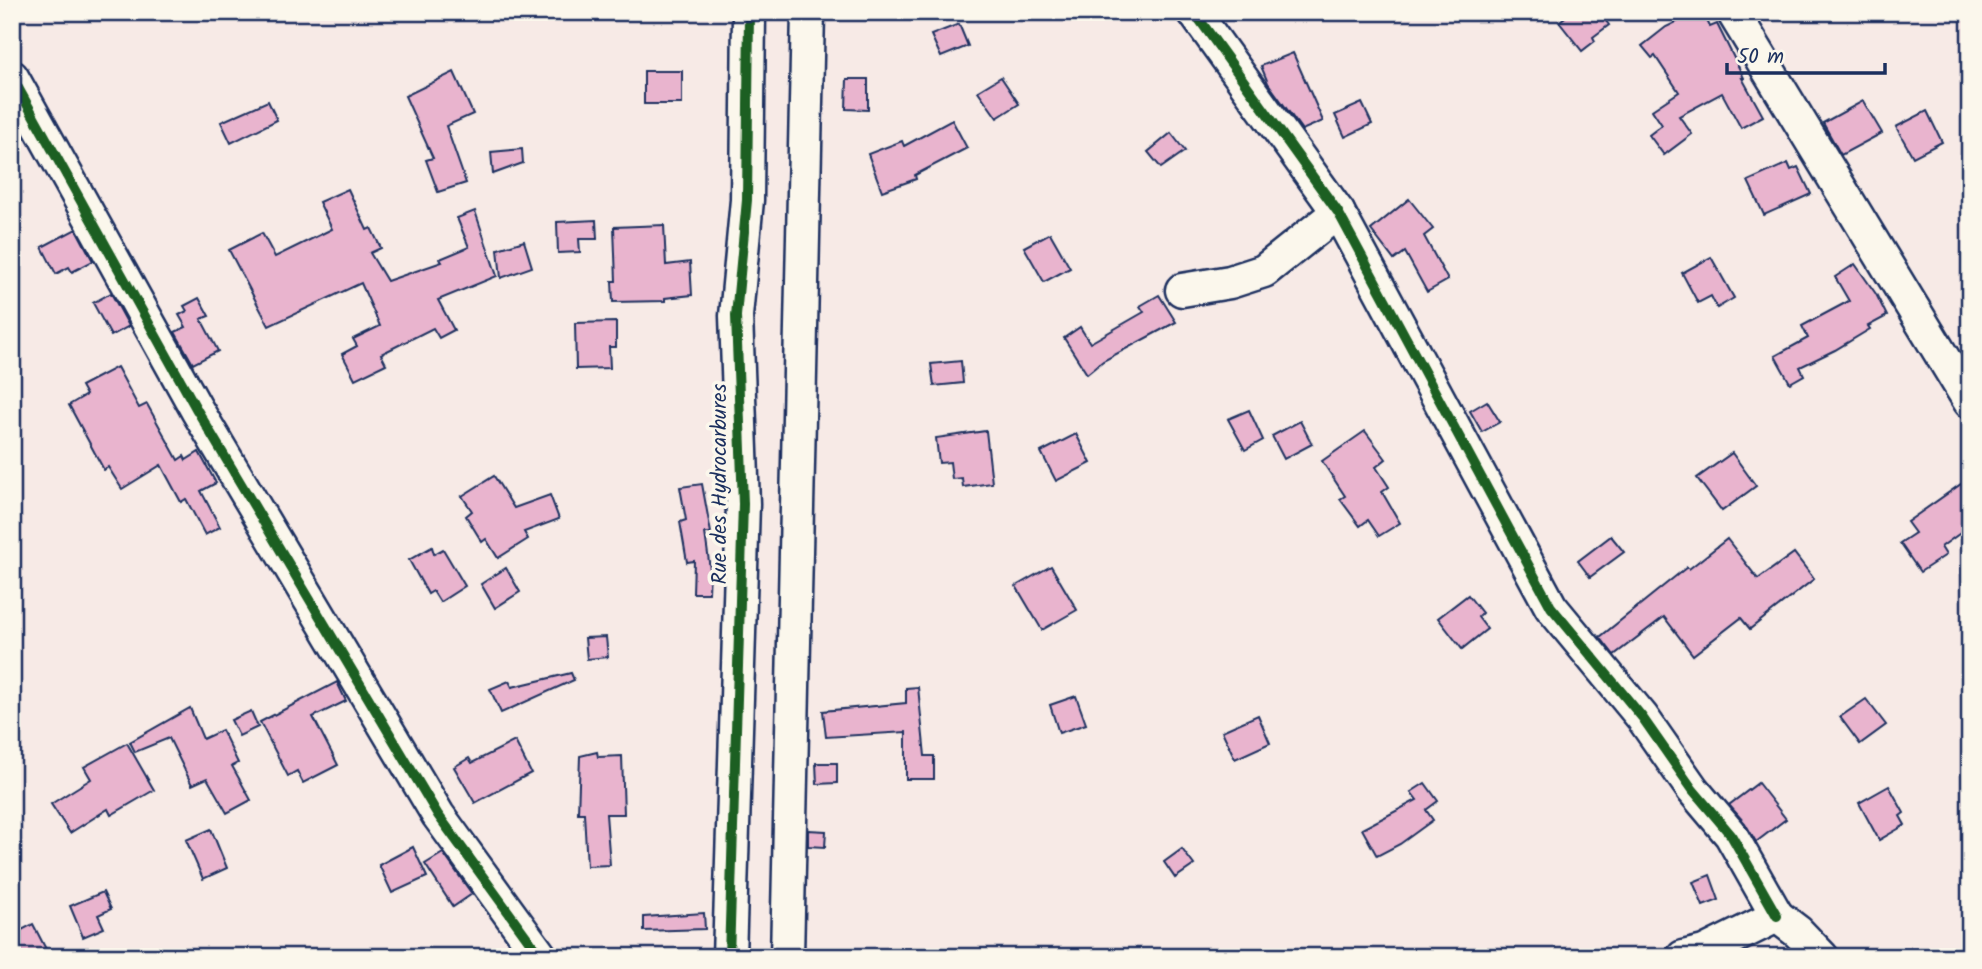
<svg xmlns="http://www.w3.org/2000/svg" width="1982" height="969" viewBox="0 0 1982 969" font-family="Kalam,sans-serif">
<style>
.building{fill:#e9b4ce;stroke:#1b2f5e;stroke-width:2}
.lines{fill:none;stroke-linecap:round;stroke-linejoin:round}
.minor-casing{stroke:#1b2f5e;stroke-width:37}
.minor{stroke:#fbf7ec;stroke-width:32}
.cycleway-casing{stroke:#fbf7ec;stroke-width:15}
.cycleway{stroke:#1b5e20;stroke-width:10}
.labels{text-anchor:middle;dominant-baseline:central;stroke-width:7;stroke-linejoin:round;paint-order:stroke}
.street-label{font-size:21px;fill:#1b2f5e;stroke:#fbf7ec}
</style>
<rect width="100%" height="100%" fill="#f7eae6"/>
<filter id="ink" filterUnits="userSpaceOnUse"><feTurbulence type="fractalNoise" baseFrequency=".0143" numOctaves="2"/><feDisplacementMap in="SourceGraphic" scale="14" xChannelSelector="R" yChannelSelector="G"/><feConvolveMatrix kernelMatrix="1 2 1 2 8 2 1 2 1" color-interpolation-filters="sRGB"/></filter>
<g filter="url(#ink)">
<!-- building -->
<g class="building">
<path d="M1571,12h28l10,13 -16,12 2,4 -13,10 -23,-29z"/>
<path d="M1697,12h6l7,15 7,-3 27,54h-2l21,38 -22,12 -19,-35 -43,23 13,18 -28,21 -15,-20 13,-10 -10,-15 27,-18 -24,-36 -3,2 -10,-12 24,-19z"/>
<path d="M959,24l9,22 -27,11 -10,-22z"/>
<path d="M1293,53l30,68 -21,9 -34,-47 -7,-17z"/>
<rect x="644" y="71" width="38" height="33"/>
<path d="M454,72l19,42 -27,12 20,57 -28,9 -12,-32 7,-2 -28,-62z"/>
<path d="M1001,77l18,27 -22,14 -19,-27z"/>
<path d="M847,79h21v31l-22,-1z"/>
<path d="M268,101l9,19 -46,23 -10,-21z"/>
<path d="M1863,101l19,32 -41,22 -18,-32z"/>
<path d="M1362,103l10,21 -27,13 -10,-22z"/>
<path d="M1927,111l15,31 -29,15 -17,-30z"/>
<path d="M952,120l15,28 -52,27 1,4 -34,12 -14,-37 34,-13 2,5z"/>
<path d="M1171,133l14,18 -24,17 -13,-16z"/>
<path d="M522,149l1,14 -30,11 -2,-22z"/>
<path d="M1788,163l3,7 7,-3 13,27 -47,21 -16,-34z"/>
<path d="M348,189l19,41 4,-2 10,20 -11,5 17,28 55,-19 -2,-3 29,-12 -12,-29 18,-7 22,65 -59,24 16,30 -15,8 -6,-10 -52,26 5,10 -31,15 -13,-25 15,-8 -4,-7 27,-13 -19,-43 -92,43 -40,-76 33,-17 13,24 57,-28 -13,-27z"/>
<path d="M1409,199l24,30 -9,7 24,44 -21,12 -22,-40 -11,8 -23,-30z"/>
<path d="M596,220l1,19h-18l1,13 -22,1 -1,-31z"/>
<path d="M664,225l2,40 24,-3 2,33 -27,3v3l-52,1 -1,-21h4l-2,-54z"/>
<path d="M76,229l17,32 -21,11 -3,-5 -13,7 -14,-27z"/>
<path d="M1050,233l20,35 -26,14 -20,-35z"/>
<path d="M524,241l8,26 -31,11 -3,-29z"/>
<path d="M1711,257l23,41 -17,10 -6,-12 -13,7 -16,-30z"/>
<path d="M1855,264l21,30 11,22 -19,10 2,3 -35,21 -35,17 4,8 -14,8 -15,-27 33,-18 -6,-12 47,-25 -14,-24z"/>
<path d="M111,293l18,33 -18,10 -18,-33z"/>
<path d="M1159,295l17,27 -73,39 -16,13 -23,-36 16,-11 10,16 54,-31 -4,-6z"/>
<path d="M199,298l10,18 -8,3 17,32 -25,13 -18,-32 11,-5 -7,-12 8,-4 -3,-5z"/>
<path d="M616,322v25h-7l1,21 -34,1 -1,-46z"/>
<path d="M961,361l2,22 -29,3 -3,-22z"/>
<path d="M117,367l22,41 8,-4 31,56 6,-4 2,4 13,-8 17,31 -15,8 19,36 -15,8 -19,-36 -5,3 -20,-37 -39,24 -14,-22 -4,3 -35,-65 17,-10 -5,-9z"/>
<path d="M1487,401l13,21 -18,10 -12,-21z"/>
<path d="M1249,410l14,30 -18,10 -17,-31z"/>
<path d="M1300,421l12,23 -28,15 -12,-23z"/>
<path d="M986,431l6,52 -29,4 -1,-9 -10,1 -2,-17 -11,1 -3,-25z"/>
<path d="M1365,431l21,28 -10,8 13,20 -7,5 18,31 -21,13 -11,-16 -8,6 -20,-27 5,-3 -23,-35z"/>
<path d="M1076,434l15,29 -35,18 -15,-29z"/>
<path d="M1732,453l24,33 -34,25 -25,-33z"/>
<path d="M494,476l20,32 36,-13 9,24 -35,13 4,7 -30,19 -12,-19 -4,3 -16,-26 6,-5 -10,-15z"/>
<path d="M702,484l9,49h-6l5,36 -1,24h-16l1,-32 -7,1 -7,-40 6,-2 -6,-33z"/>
<path d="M1961,484l9,12v30l-29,21 5,8 -26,17 -20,-29 15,-10 -8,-11z"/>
<path d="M1611,536l13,16 -34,25 -12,-16z"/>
<path d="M1727,539l31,40 36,-26 20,26 -64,50 -9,-11 -48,37 -29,-38 -50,38 -14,-18 87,-70 2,2z"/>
<path d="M432,547l2,7 9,-5 22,37 -25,16 -7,-11 -5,3 -19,-34z"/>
<path d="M1051,566l26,44 -35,20 -26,-44z"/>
<path d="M506,568l14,24 -25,16 -14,-24z"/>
<path d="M1468,595l14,18 -4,4 9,12 -25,20 -24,-31z"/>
<path d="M606,637l2,20 -21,2 -2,-21z"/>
<path d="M571,673l3,7 -73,33 -11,-24 19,-8 3,6z"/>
<path d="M337,682l9,19 -33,16 25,48 -35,18 -6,-12 -9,5 -28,-54z"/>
<path d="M918,687l7,69h9v23h-28v-47l-80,5 -3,-26 83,-8v-15z"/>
<path d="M1076,696l10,28 -27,9 -9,-28z"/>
<path d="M1866,699l20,26 -26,19 -20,-27z"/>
<path d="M190,708l13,31 19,-9 16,33 -6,3 19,34 -24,13 -20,-35 -15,7 -23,-47 -34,14 -5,-10z"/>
<path d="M251,711l7,16 -19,9 -8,-16z"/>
<path d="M1258,715l12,28 -35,16 -13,-28z"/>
<path d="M515,741l16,32 -56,30 -21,-36 15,-9 3,5z"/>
<path d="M127,743l27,47 -43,25 -3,-6 -38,24 -19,-29 40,-25 -7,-12z"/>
<path d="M597,752l1,5 24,-1 2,58h-18l4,51 -23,1 -3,-53h-6l2,-57z"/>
<path d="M816,763h21v20l-20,1z"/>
<path d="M1425,783l13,18 -12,9 7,10 -33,24 -23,12 -15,-27 55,-29 -6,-8z"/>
<path d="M1758,783l28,36 -30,23 -11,-19 -16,-18z"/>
<path d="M1889,786l15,27 -4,3 5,9 -26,15 -20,-37z"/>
<path d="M211,829l16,39 -24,11 -17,-39z"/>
<path d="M808,830l18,1 -1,16 -17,-1z"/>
<path d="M413,847l14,30 -35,16 -13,-28z"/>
<path d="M1182,849l12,16 -19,13 -11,-16z"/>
<path d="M443,853l29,41 -19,13 -28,-43z"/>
<path d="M1710,875l9,25 -16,6 -10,-24z"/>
<path d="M103,892l8,17 -13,6 6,13 -21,9 -13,-31z"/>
<path d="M704,913l1,16 -61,2v-14z"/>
<path d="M33,924l17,33h-38v-22z"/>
</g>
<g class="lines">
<defs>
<g id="minor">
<path d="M1194,12l144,200 213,395 91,110 51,73 38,45 46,81"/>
<path d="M1733,12l237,390"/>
<path d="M12,77l185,333 241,405 103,142"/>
<path d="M1182,290l48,-8 34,-11 74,-59"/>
<path d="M729,957l14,-453 -7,-188 11,-116 2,-188"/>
<path d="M787,957l21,-945"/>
<path d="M1683,957l21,-5 73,-36 21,16 24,25"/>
</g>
</defs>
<!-- minor casing -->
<use href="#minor" class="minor-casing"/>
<!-- minor -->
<use href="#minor" class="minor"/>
<defs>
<g id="cycleway">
<path d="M1194,12l144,200 213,395 91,110 51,73 38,45 46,81"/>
<path d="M12,77l185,333 241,405 103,142"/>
<path d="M729,957l14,-453 -7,-188 11,-116 2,-188"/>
</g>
</defs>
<!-- cycleway casing -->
<use href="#cycleway" class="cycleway-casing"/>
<!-- cycleway -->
<use href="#cycleway" class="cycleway"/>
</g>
</g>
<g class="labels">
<!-- street labels -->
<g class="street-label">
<text transform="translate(720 484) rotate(-90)">Rue des Hydrocarbures</text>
</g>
</g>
<!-- margin -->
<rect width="1982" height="969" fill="none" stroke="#fbf7ec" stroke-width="42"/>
<rect x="21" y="21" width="1940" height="927" fill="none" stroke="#1b2f5e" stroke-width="2.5" filter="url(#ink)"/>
<!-- scale -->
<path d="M1727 63v10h158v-10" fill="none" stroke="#1b2f5e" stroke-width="3.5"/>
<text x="1737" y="63" font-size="21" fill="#1b2f5e" stroke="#fbf7ec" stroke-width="5" paint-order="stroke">50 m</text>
</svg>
